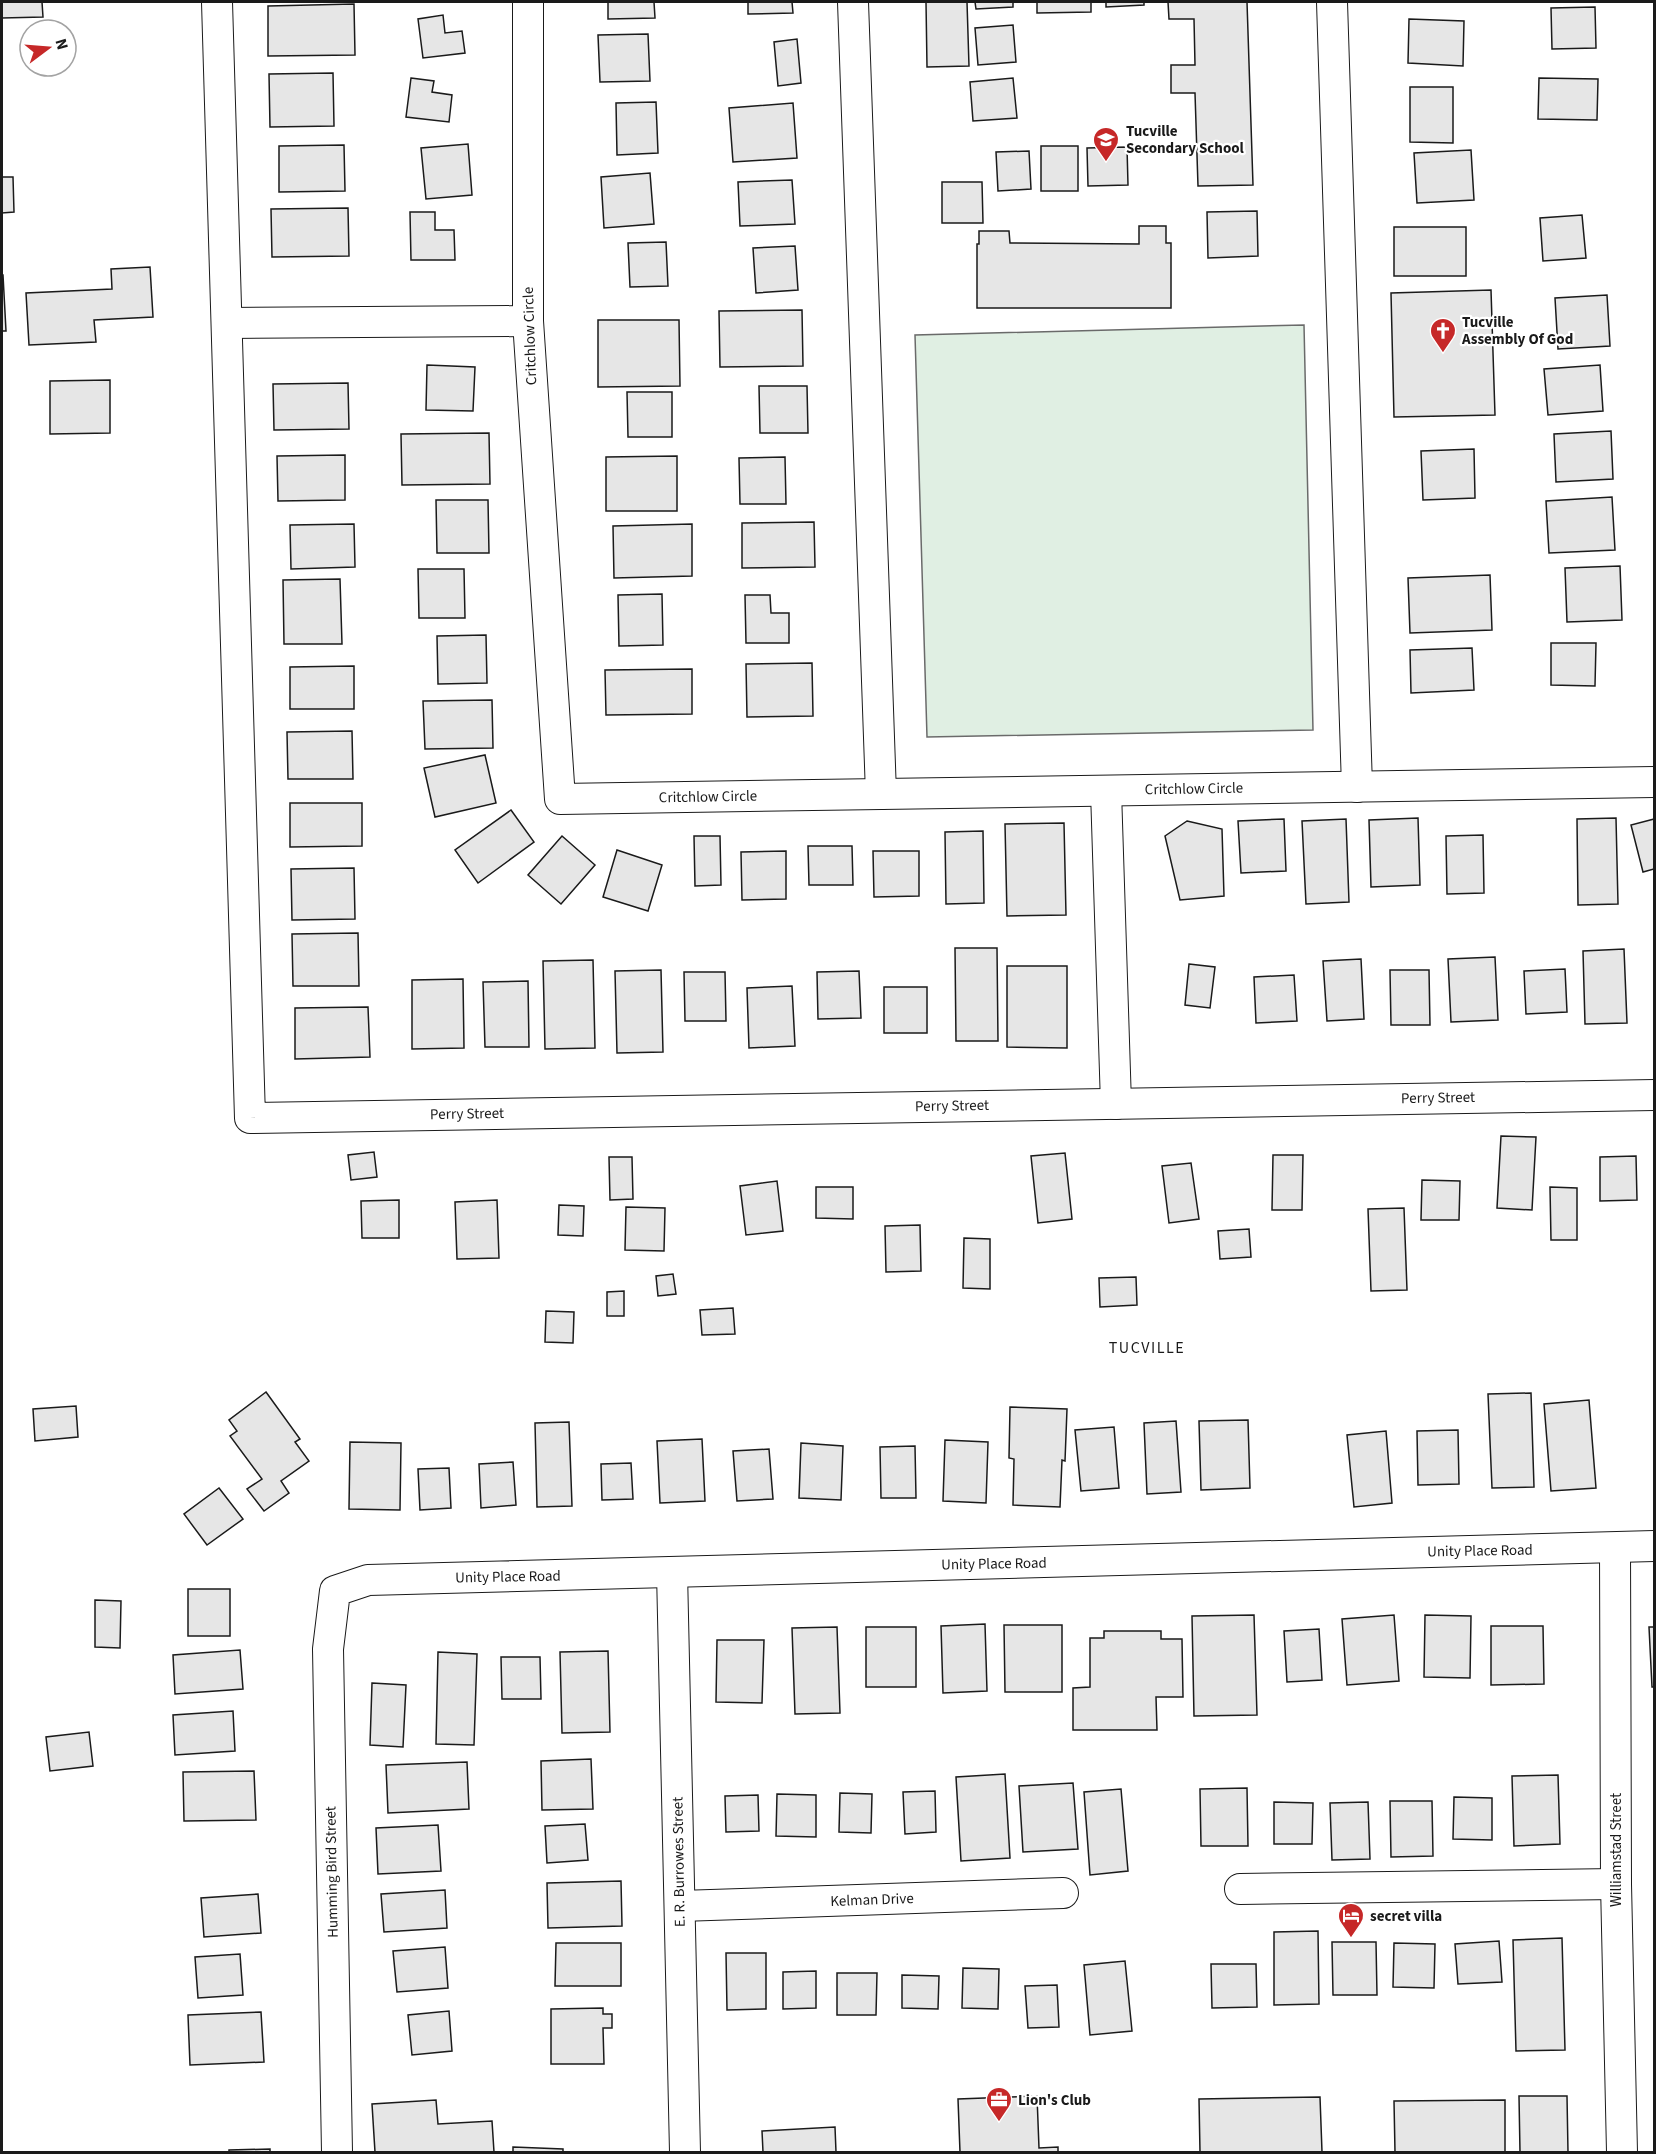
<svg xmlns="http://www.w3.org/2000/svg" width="1656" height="2154" viewBox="0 0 1656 2154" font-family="'Source Sans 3',sans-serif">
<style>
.green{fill:#e0efe3;stroke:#6a6a6a;stroke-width:1.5}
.building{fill:#e6e6e6;stroke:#1a1a1a;stroke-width:1.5}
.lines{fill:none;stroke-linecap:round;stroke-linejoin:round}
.minor-casing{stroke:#1a1a1a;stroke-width:32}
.minor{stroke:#fff;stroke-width:30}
.labels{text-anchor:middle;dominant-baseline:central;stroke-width:4.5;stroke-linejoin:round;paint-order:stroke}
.poi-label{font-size:15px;font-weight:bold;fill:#1a1a1a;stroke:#fff;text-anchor:start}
.street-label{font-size:15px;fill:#1a1a1a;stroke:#fff}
.neighbourhood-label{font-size:16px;letter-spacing:1.5px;fill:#1a1a1a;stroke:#fff}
</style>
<rect width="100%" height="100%" fill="#fff"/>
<!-- green -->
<path class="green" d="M1304,325l9,405 -386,7 -12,-402z"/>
<!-- building -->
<g class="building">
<path d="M2,2h40l1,15 -41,1z"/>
<path d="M608,2h46l1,16 -47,1z"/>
<path d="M748,2h44l1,11 -45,1z"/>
<path d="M926,2h41l2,64 -42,1z"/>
<path d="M975,2h38v5l-37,2z"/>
<path d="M1037,2h54v10l-54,1z"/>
<path d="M1106,2h38v3l-38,2z"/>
<path d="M1168,2h79l6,183 -55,1 -3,-93h-24v-28h24l-1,-46h-25z"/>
<path d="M354,4l1,51 -87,1v-50z"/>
<path d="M1595,7l1,41 -44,1 -1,-41z"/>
<path d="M443,15l2,18 17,-2 3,22 -42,5 -5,-39z"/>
<path d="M1409,19l55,2 -1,45 -55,-3z"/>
<path d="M1013,25l3,37 -38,3 -3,-37z"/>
<path d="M648,34l2,47 -50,1 -2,-47z"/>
<path d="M797,39l4,44 -23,3 -4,-44z"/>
<path d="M333,73l1,53 -64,1 -1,-53z"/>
<path d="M411,78l23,3 -2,11 20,3 -3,27 -43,-5z"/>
<path d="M1013,78l4,40 -44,3 -3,-39z"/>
<path d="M1539,78l59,1 -1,41 -59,-1z"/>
<path d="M1410,87h43v56l-43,-1z"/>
<path d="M656,102l2,51 -41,2 -1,-52z"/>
<path d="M793,103l4,55 -64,4 -4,-54z"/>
<path d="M468,144l4,51 -46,4 -5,-51z"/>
<path d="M344,145l1,46 -66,1v-46z"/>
<rect x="1041" y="146" width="37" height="45"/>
<path d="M1127,147l1,38 -40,1 -1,-38z"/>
<path d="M1471,150l3,50 -57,3 -3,-50z"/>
<path d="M1029,151l2,38 -33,2 -2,-39z"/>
<path d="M650,173l4,51 -50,4 -3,-51z"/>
<path d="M2,177h11l1,35 -12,1z"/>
<path d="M792,180l3,44 -55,2 -2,-44z"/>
<path d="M942,182h40l1,41h-41z"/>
<path d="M348,208l1,48 -77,1 -1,-48z"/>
<path d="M1257,211l1,45 -50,2 -1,-46z"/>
<path d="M410,212h25v18h19l1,30h-44z"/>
<path d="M1582,215l4,43 -43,3 -3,-43z"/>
<path d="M1139,226h27v17h5v65h-194v-64h2v-13h30l1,12 129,1z"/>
<rect x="1394" y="227" width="72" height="49"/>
<path d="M666,242l2,44 -38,1 -2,-44z"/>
<path d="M795,246l3,44 -42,3 -3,-45z"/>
<path d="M150,267l3,50 -59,3 2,22 -67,3 -3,-52 86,-4 -1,-20z"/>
<path d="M2,275h1l3,56h-4z"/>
<path d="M1491,290l4,125 -101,2 -3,-124z"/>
<path d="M1607,295l3,51 -52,3 -3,-51z"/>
<path d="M802,310l1,56 -83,1 -1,-56z"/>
<path d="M598,320h81l1,66 -82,1z"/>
<path d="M427,365l48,2 -2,44 -47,-1z"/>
<path d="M1600,365l3,46 -55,4 -4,-46z"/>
<path d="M110,380v53l-60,1v-53z"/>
<path d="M348,383l1,46 -75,1 -1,-46z"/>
<path d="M759,386h48l1,47h-48z"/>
<path d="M627,392h45v45h-44z"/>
<path d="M1611,431l2,48 -57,3 -2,-48z"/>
<path d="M489,433l1,51 -88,1 -1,-51z"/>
<path d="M1474,449l1,49 -52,2 -2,-49z"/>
<path d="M345,455v45l-67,1 -1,-45z"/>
<path d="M677,456v55h-71v-54z"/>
<path d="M785,457l1,47h-46l-1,-46z"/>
<path d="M1612,497l3,53 -66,3 -3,-52z"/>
<path d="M436,500h52l1,53h-52z"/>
<path d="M814,522l1,45 -73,1v-45z"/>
<path d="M354,524l1,43 -64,2 -1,-44z"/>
<path d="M692,524v52l-78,2 -1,-52z"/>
<path d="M1620,566l2,54 -55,2 -2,-54z"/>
<path d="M418,569h46l1,49h-46z"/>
<path d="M1490,575l2,55 -82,3 -2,-55z"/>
<path d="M340,579l2,65h-58l-1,-64z"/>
<path d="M662,594l1,51 -44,1 -1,-51z"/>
<path d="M745,595h25l1,18h18v30h-43z"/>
<path d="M486,635l1,48 -49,1 -1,-48z"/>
<path d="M1551,643h45l-1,43 -44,-1z"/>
<path d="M1472,648l2,42 -63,3 -1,-43z"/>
<path d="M812,663l1,53 -66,1 -1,-53z"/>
<path d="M354,666v43h-64v-42z"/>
<path d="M692,669v45l-86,1 -1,-45z"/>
<path d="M492,700l1,48 -68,1 -2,-48z"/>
<path d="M352,731l1,48h-65l-1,-47z"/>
<path d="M485,755l11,48 -61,14 -11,-49z"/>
<path d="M290,803h72v43l-72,1z"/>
<path d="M511,810l23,32 -56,41 -23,-33z"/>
<path d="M1418,818l2,67 -49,2 -2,-67z"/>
<path d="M1616,818l2,86 -40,1 -1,-86z"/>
<path d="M1284,819l2,52 -45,2 -3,-52z"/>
<path d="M1346,819l3,83 -43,2 -4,-83z"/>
<path d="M1654,819v50l-11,3 -12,-47z"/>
<path d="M1187,821l35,8 2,67 -44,4 -15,-64z"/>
<path d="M1064,823l2,92 -59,1 -2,-92z"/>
<path d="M983,831l1,72 -38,1 -1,-72z"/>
<path d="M1483,835l1,58 -37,1 -1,-58z"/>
<path d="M562,836l33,29 -34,39 -33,-29z"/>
<path d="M694,836h26l1,49 -26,1z"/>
<path d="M808,846h44l1,39h-44z"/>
<path d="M617,850l45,15 -14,46 -45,-14z"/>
<path d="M786,851v48l-44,1 -1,-48z"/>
<path d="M873,851h46v45l-45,1z"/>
<path d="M354,868l1,51 -63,1 -1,-51z"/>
<path d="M358,933l1,53h-66l-1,-52z"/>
<path d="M955,948h42l1,93h-42z"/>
<path d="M1624,949l3,74 -42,1 -2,-73z"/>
<path d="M1495,957l3,63 -47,2 -3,-63z"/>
<path d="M1361,959l3,60 -37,2 -4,-60z"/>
<path d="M593,960l2,88 -50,1 -2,-88z"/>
<path d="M1189,964l26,3 -5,41 -25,-3z"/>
<path d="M1007,966h60v82l-60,-1z"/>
<path d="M1565,969l2,43 -41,2 -2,-43z"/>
<path d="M661,970l2,82 -46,1 -2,-82z"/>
<path d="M1390,970h39l1,55h-39z"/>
<path d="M859,971l2,47 -43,1 -1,-47z"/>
<path d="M684,972h41l1,49h-41z"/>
<path d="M1294,975l3,46 -41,2 -2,-46z"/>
<path d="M463,979l1,69 -52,1v-69z"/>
<path d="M528,981l1,66h-44l-2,-65z"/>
<path d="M792,986l3,60 -46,2 -2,-60z"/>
<rect x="884" y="987" width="43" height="46"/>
<path d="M368,1007l2,50 -75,2v-51z"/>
<path d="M1501,1136l35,1 -4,73 -35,-2z"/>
<path d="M374,1152l3,25 -26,3 -3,-25z"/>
<path d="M1065,1153l7,66 -34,4 -7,-67z"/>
<path d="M1273,1155h30l-1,55h-30z"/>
<path d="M1636,1156l1,44 -37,1v-44z"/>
<path d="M609,1157h23l1,42 -23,1z"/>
<path d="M1191,1163l8,56 -30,4 -7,-57z"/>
<path d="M1422,1180l38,1 -1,39h-38z"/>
<path d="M777,1181l6,50 -37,4 -6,-49z"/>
<path d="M816,1187h37v32l-37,-1z"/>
<path d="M1550,1187l27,1v52h-26z"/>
<path d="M399,1200v38h-37l-1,-37z"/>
<path d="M497,1200l2,58 -42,1 -2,-57z"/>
<path d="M559,1205l25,1 -1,30 -25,-1z"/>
<path d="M626,1207l39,1 -1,43 -39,-1z"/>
<path d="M1404,1208l3,82 -36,1 -3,-82z"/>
<path d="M920,1225l1,46 -35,1 -1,-46z"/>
<path d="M1249,1229l2,28 -31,2 -2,-28z"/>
<path d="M964,1238l26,1v50l-27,-1z"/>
<path d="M673,1274l3,20 -18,2 -2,-20z"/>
<path d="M1136,1277l1,28 -37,2 -1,-29z"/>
<path d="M624,1291v25h-17v-24z"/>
<path d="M733,1308l2,26 -33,1 -2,-25z"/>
<path d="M546,1311l28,1 -1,31 -28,-1z"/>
<path d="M266,1392l34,47 -5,3 14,19 -28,20 8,12 -25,18 -17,-22 15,-10 -32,-43 7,-5 -8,-11z"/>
<path d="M1531,1393l3,94 -42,1 -4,-94z"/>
<path d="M1589,1400l7,88 -45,3 -7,-87z"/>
<path d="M76,1406l2,31 -43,4 -2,-32z"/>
<path d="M1010,1407l57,2 -2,52 -3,-1 -2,47 -47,-2 1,-46 -5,-1z"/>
<path d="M1248,1420l2,68 -49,2 -2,-69z"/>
<path d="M1176,1421l5,71 -34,2 -3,-71z"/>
<path d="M569,1422l3,84 -35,1 -2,-84z"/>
<path d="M1114,1427l5,61 -38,3 -6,-61z"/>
<path d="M1458,1430l1,54 -41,1 -1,-54z"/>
<path d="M1386,1431l6,72 -38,4 -7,-72z"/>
<path d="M702,1439l3,62 -45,2 -3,-62z"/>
<path d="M945,1440l43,2 -2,61 -43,-2z"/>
<path d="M350,1442l51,1 -1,67 -51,-1z"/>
<path d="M801,1443l42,3 -2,54 -42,-2z"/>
<path d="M915,1446l1,52h-35l-1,-51z"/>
<path d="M769,1449l4,50 -36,2 -4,-50z"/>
<path d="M513,1462l3,43 -35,3 -2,-44z"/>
<path d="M631,1463l2,36 -31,1 -1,-36z"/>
<path d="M449,1468l2,40 -31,2 -2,-41z"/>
<path d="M219,1488l24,31 -36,26 -23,-31z"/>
<rect x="188" y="1589" width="42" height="47"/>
<path d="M95,1600l26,1 -1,47 -25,-1z"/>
<path d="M1254,1615l3,100 -63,1 -2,-100z"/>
<path d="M1394,1615l5,66 -52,4 -5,-66z"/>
<path d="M1425,1615l46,1 -1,62 -46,-1z"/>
<path d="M985,1624l2,67 -44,2 -2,-67z"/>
<path d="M1004,1625h58v67h-57z"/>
<path d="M1491,1626h52l1,58 -53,1z"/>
<path d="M837,1627l3,86 -45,1 -3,-86z"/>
<rect x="866" y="1627" width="50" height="60"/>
<path d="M1649,1627h5v60h-2z"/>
<path d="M1319,1629l3,51 -35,2 -3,-51z"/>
<path d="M1104,1631h57v8h21l1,58h-27l1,33h-84v-42l17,-1v-49h14z"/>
<path d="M717,1640h47l-2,63 -46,-1z"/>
<path d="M240,1650l3,39 -68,5 -2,-39z"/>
<path d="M608,1651l2,81 -48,1 -2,-81z"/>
<path d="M438,1652l39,2 -3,91 -38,-1z"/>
<path d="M501,1657h39l1,42h-39z"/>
<path d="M372,1683l34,2 -3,62 -33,-2z"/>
<path d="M233,1711l2,40 -60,4 -2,-40z"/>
<path d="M89,1732l4,34 -43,5 -4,-34z"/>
<path d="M591,1759l2,50 -51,1 -1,-49z"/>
<path d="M467,1762l2,47 -81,4 -2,-48z"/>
<path d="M254,1771l2,49 -72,1 -1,-49z"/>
<path d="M1005,1774l5,84 -49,3 -5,-84z"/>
<path d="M1558,1775l2,69 -46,2 -2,-70z"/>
<path d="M1073,1783l5,66 -55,3 -4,-66z"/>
<path d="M1247,1788l1,58h-47l-1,-57z"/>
<path d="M1121,1789l7,82 -38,4 -6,-83z"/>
<path d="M935,1791l1,41 -31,2 -2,-42z"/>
<path d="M840,1793l32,1 -1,39 -32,-1z"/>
<path d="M777,1794l39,1v42l-40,-1z"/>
<path d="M758,1795l1,36 -33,1 -1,-36z"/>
<path d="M1454,1797l38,1v42l-39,-1z"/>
<path d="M1390,1801h42l1,55 -42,1z"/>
<path d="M1274,1802l39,1 -1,41h-38z"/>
<path d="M1368,1802l2,57 -38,1 -2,-57z"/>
<path d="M585,1824l3,36 -41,3 -2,-37z"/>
<path d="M438,1825l3,46 -63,3 -2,-46z"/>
<path d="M621,1881l1,45 -74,2 -1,-45z"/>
<path d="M445,1890l2,38 -63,4 -3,-38z"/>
<path d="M258,1894l3,39 -57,4 -3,-39z"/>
<path d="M1318,1931l1,73 -45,1v-73z"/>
<path d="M1562,1938l3,112 -49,1 -3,-111z"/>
<path d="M1499,1941l3,41 -44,2 -3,-40z"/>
<path d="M1332,1942h44l1,53h-44z"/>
<path d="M556,1943h65v43h-66z"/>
<path d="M1394,1943l41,1 -1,44 -41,-1z"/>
<path d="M445,1947l3,41 -51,4 -4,-41z"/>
<path d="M726,1953h40v56l-39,1z"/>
<path d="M240,1954l3,41 -45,3 -3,-41z"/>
<path d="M1125,1961l7,70 -42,4 -6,-70z"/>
<path d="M1211,1964h45l1,43 -45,1z"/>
<path d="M963,1968l36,1 -1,40 -36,-1z"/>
<path d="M816,1971v37l-33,1v-37z"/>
<path d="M837,1973h40l-1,42h-39z"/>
<path d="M902,1975l37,1 -1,33 -36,-1z"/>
<path d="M1057,1985l2,42 -31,1 -3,-42z"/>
<path d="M603,2008v6h9v14h-9l1,36h-53v-55z"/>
<path d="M449,2011l3,40 -40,4 -4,-40z"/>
<path d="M261,2012l3,50 -74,3 -2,-50z"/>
<path d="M1037,2096l2,52 19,-1v5h-98l-2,-53z"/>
<path d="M1519,2096h48l1,56h-48z"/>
<path d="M1320,2097l2,55h-122l-1,-53z"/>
<path d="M436,2100l2,24 54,-3 2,31h-119l-3,-48z"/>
<path d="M1505,2100v52h-110l-1,-51z"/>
<path d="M835,2127l1,25h-73l-1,-21z"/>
<path d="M513,2147l50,2v3h-50z"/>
<path d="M270,2149v3h-41v-2z"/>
</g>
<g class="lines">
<defs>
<g id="minor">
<path d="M217,2l33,1116 1404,-23"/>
<path d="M528,2v319l32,478 1094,-17"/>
<path d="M853,2l28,792"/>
<path d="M1332,2l25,785"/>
<path d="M227,323l301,-2"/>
<path d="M1106,791l10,313"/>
<path d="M1615,1548l1,336 6,268"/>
<path d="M672,1572l13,580"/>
<path d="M1240,1889l376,-5"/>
<path d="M680,1906l383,-13"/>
<path d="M337,2152l-9,-503 7,-58 33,-11 1286,-34"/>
</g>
</defs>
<!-- minor casing -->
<use href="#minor" class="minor-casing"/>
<!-- minor -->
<use href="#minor" class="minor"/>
</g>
<!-- icons -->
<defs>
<symbol id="school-pin" viewBox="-11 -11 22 30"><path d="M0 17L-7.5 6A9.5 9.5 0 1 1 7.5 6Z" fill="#c62828" stroke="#fff"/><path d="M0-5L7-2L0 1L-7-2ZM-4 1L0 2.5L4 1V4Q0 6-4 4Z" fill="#fff"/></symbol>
<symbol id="church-pin" viewBox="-11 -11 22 30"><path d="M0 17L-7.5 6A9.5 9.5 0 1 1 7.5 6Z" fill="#c62828" stroke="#fff"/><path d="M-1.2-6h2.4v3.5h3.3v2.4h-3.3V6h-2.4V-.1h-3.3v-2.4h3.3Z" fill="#fff"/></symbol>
<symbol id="hotel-pin" viewBox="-11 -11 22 30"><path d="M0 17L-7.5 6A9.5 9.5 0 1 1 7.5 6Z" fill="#c62828" stroke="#fff"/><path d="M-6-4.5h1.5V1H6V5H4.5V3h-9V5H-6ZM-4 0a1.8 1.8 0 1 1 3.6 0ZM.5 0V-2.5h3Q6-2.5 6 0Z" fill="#fff"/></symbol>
<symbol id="office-pin" viewBox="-11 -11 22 30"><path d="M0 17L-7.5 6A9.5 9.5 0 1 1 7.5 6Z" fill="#c62828" stroke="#fff"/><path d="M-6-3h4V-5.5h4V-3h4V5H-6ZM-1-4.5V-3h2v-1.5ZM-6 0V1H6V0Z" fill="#fff"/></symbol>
</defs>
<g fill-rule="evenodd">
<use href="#school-pin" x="1091" y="125" width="30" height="40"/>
<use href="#church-pin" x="1428" y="316" width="30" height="40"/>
<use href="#hotel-pin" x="1336" y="1901" width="30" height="40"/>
<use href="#office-pin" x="984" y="2085" width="30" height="40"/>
</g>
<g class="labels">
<!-- poi labels -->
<g class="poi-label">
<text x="1126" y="131">Tucville<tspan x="1126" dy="17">Secondary School</tspan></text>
<text x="1462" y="322">Tucville<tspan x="1462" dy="17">Assembly Of God</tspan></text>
<text x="1370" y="1916">secret villa</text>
<text x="1018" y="2100">Lion's Club</text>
</g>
<!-- street labels -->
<g class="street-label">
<text transform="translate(530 336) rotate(-92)">Critchlow Circle</text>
<text transform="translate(1194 789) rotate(-1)">Critchlow Circle</text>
<text transform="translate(708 797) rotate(-1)">Critchlow Circle</text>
<text transform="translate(1438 1098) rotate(-1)">Perry Street</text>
<text transform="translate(952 1106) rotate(-1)">Perry Street</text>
<text transform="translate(467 1114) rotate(-1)">Perry Street</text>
<text transform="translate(1480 1551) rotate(-1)">Unity Place Road</text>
<text transform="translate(994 1564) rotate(-1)">Unity Place Road</text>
<text transform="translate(508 1577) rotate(-1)">Unity Place Road</text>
<text transform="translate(1616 1850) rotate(-90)">Williamstad Street</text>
<text transform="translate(679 1862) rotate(-91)">E. R. Burrowes Street</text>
<text transform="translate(332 1872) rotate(-91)">Humming Bird Street</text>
<text transform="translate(872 1900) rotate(-2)">Kelman Drive</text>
</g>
<!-- neighbourhood labels -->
<g class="neighbourhood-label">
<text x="1147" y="1348">TUCVILLE</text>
</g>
</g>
<!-- border -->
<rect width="1656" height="2154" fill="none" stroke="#1a1a1a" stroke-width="6"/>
<!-- north arrow -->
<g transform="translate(48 48) rotate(74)"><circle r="28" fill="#ffffff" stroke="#a3a3a3" stroke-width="1.5"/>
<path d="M0-4.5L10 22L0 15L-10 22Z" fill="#c62828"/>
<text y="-9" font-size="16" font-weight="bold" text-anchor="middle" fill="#1a1a1a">N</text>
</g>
</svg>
